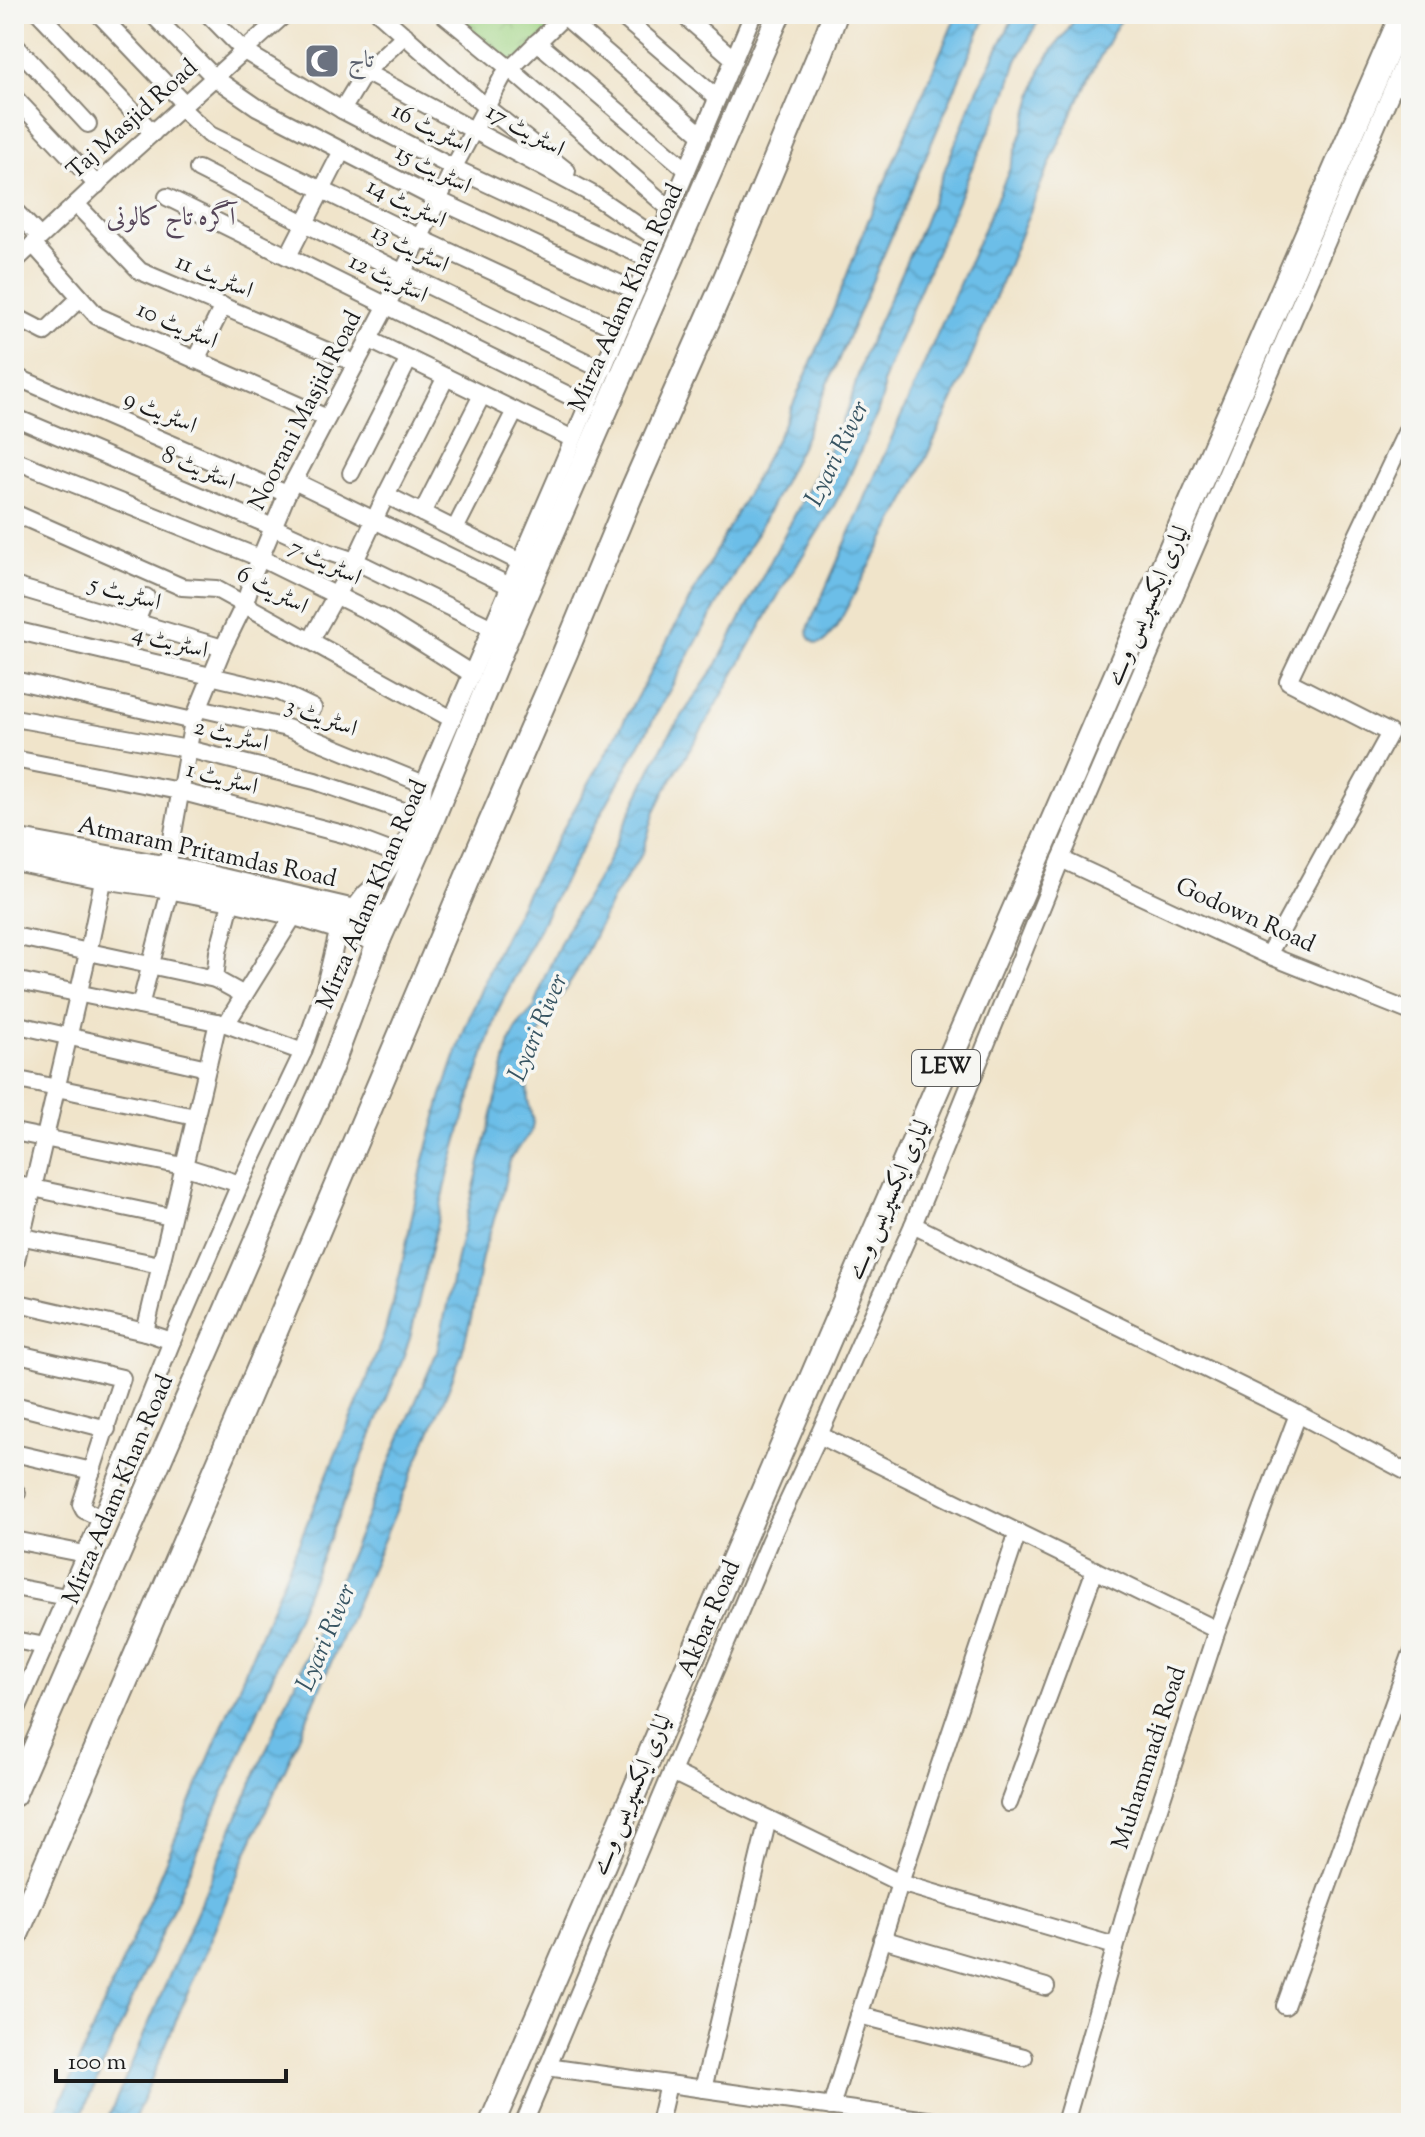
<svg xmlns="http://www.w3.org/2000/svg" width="1425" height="2137" viewBox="0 0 1425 2137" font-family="'Sorts Mill Goudy',Amiri,serif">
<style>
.park{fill:url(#park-crowns);stroke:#5e7850;stroke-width:2}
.water{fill:url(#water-waves);stroke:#446d82;stroke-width:2}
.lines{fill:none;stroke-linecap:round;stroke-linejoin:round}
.minor-casing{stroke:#868073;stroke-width:20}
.major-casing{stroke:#868073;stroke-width:26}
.highway-casing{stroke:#868073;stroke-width:28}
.minor{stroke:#fff;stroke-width:16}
.major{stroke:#fff;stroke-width:22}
.highway{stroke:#fff;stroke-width:24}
.labels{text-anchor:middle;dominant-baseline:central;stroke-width:7;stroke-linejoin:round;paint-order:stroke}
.shield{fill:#f6f6f2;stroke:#5d5d5c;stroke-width:2}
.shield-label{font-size:22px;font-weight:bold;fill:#1c1c1c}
.worship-label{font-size:24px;fill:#5b616d;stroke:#f6f6f2;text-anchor:start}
.street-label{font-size:24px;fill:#1c1c1c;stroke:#f6f6f2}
.neighbourhood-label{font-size:26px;fill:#564659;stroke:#f6f6f2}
.water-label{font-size:26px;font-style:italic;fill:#385563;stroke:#f6f6f2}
</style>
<defs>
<pattern id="park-crowns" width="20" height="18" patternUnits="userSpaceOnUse" patternTransform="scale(2)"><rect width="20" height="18" fill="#a1d585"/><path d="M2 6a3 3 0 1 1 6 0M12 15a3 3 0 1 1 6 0" fill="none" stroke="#8ab672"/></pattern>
<pattern id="water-waves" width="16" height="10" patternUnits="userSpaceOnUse" patternTransform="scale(2)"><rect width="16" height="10" fill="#6cbee8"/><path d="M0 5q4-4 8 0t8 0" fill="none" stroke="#5da3c6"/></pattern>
</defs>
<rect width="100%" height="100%" fill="#f6f6f2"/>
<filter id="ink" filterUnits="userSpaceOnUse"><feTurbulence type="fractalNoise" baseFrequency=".0125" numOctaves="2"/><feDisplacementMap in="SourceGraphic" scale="16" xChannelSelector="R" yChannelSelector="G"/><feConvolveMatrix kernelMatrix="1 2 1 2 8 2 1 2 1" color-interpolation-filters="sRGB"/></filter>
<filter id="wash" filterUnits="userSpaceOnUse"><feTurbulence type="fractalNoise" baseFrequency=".006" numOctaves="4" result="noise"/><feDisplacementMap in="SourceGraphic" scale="32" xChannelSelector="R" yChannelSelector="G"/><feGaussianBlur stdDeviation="1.8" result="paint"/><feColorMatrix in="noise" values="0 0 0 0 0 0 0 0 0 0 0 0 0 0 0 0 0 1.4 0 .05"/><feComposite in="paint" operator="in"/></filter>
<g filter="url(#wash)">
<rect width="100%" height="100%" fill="#f0e4ca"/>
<!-- park -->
<path class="park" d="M445,14h121l-56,55z"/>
<!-- water -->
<g class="water">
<path d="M957,14h30l-186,433 -36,71 -211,381 -55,109 -32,99 -18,65 -39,166 -10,28 -160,389 -162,368h-26l100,-229 214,-512 19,-51 15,-57 23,-111 19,-68 24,-70 31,-73 29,-58 92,-162 166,-307 39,-89 45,-115z"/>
<path d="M1015,14h27l-25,47 -13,40 -34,71 -64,151 -23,58v14l-6,19 -31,70 -18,32 -44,69 -68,121 -51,85 -10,20 -12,41 -31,48 -37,75 -28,43 -10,21 -10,42 1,19 5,22 -2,11 -20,24 -3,10 -6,28 -20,61 -10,58 -10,39 -14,37 -158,368 -46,101 -111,264h-27l331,-771 23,-108 50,-202 9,-18 16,-17 10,-31 22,-47 39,-65 49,-103 12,-23 50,-74 122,-234 9,-21 17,-57 56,-123 52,-130z"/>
<path d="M1077,14h46l-38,71 -42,94 -82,204 -51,109 -74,136 -12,14 -7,2c-8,-5 -10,-9 -8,-18l199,-453 15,-43 18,-61 12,-20 14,-17z"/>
</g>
</g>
<g filter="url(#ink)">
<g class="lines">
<defs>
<g id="minor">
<path d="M40,14l113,119"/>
<path d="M99,14l86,90"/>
<path d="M152,14l63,64 42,29 181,93 198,91"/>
<path d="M208,14l36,37 98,59 112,58 195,91"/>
<path d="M380,14l106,93 81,64 -2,2"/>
<path d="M443,14l67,55 160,140"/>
<path d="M619,14l98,84"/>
<path d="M682,14l52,45"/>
<path d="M564,16l138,119"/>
<path d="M537,42l150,128"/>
<path d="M14,44l74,80"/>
<path d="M365,72l227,122 66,45"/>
<path d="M14,97l83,88"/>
<path d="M181,108l29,27 210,103 199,92"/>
<path d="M342,110l23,-38 40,-37"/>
<path d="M198,169l205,104 200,97"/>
<path d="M167,197l421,208"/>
<path d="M76,204l64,67 215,92"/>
<path d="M14,210l26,27"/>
<path d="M33,244l64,72 230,102"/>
<path d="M288,256l54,-105"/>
<path d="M14,262l114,-107 157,-141"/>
<path d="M14,316l31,16 35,-34"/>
<path d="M368,339l205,100"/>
<path d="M196,360l27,-54"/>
<path d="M14,376l273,118"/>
<path d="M446,377l-60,118 134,67"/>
<path d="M14,417l259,110 55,25 27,9 137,67"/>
<path d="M14,460l246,98 124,61 88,55"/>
<path d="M351,473l58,-114"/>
<path d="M294,481l216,105"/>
<path d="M14,513l168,74 34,2 236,130"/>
<path d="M422,513l60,-118"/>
<path d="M455,529l60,-118"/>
<path d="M14,586l209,62"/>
<path d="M136,622l10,-25"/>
<path d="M14,630l265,62 34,16"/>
<path d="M311,640l44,-79 31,-66"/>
<path d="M14,680l179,41"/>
<path d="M199,708l88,20 137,56"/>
<path d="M14,718l174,31 127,32 112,38"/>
<path d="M14,759l165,32 168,44 61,23"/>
<path d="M1061,859l202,94 148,59"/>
<path d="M167,867l26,-146 30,-73 22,-45 9,-30 33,-79 100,-189 70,-144 46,-85 63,-62"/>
<path d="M14,936l201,43 29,16"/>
<path d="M1268,955l122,-222 -102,-52 123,-259"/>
<path d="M215,979l3,-27 14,-53"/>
<path d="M14,980l212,44 77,28"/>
<path d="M140,1006l31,-119"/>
<path d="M14,1024l193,44"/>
<path d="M226,1024l69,-110"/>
<path d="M14,1079l181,38"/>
<path d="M14,1132l169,34 57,18"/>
<path d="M14,1184l157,33"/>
<path d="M913,1225l385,189 113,60"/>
<path d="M14,1235l146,30"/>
<path d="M14,1269l74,-316 18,-86"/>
<path d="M14,1302l131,30 27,9"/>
<path d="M145,1332l73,-310"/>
<path d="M14,1353l108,25 -41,126 3,6 17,8"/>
<path d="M14,1405l93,24"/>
<path d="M819,1435l398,195"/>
<path d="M14,1453l78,18"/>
<path d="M14,1492l3,1"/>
<path d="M14,1540l71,14"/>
<path d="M14,1587l52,10"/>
<path d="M14,1640l31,6"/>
<path d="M14,1716l87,-198 71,-177 68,-157 63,-132 20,-58 16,-66 26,-34 18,-16 16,-24 20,-38 5,-32 137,-316 192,-454"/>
<path d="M672,1772l228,111 215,63"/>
<path d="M1009,1803l86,-233"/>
<path d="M882,1939l164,48"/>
<path d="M1285,2006l126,-351"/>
<path d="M859,2015l165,42"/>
<path d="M547,2067l401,56"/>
<path d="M703,2089l65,-270"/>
<path d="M831,2107l69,-224 118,-351"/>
<path d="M524,2123l245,-581 50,-107 94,-210 148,-366 350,-813"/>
<path d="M659,2123l9,-39"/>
<path d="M1065,2123l66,-230 86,-263 81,-216"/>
</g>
<g id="major">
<path d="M14,840l165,30 209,49"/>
<path d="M14,859l89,18 54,8 75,14 63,15 84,26"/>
<path d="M14,1795l317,-727 48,-128 53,-119 72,-176 275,-631"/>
</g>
<g id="highway">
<path d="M14,1939l212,-492 247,-583 92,-211 65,-157 91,-206 100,-238 14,-38"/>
<path d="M492,2123l369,-859 542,-1250"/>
</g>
</defs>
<!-- minor casing -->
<use href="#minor" class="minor-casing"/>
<!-- major casing -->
<use href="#major" class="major-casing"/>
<!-- highway casing -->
<use href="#highway" class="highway-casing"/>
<!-- minor -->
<use href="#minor" class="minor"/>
<!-- major -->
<use href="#major" class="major"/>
<!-- highway -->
<use href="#highway" class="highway"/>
</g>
</g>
<!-- icons -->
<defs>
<symbol id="mosque-square" viewBox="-11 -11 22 22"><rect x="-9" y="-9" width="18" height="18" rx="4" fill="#6b7280" stroke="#f6f6f2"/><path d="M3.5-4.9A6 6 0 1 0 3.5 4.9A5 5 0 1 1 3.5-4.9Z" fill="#fff"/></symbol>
</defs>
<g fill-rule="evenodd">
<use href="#mosque-square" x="302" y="41" width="40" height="40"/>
</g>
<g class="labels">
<!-- shield labels -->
<rect class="shield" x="912" y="1050" width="68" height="36" rx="6"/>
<g class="shield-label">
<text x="946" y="1068">LEW</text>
</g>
<!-- worship labels -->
<g class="worship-label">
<text x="348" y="61">تاج</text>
</g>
<!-- street labels -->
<g class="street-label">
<text transform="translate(133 120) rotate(-42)">Taj Masjid Road</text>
<text transform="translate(431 129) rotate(27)">اسٹریٹ 16</text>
<text transform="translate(525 131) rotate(29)">اسٹریٹ 17</text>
<text transform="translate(433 170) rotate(27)">اسٹریٹ 15</text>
<text transform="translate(406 204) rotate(26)">اسٹریٹ 14</text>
<text transform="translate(410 249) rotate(26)">اسٹریٹ 13</text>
<text transform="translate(214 277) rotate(23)">اسٹریٹ 11</text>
<text transform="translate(388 279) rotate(26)">اسٹریٹ 12</text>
<text transform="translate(627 298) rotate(-66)">Mirza Adam Khan Road</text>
<text transform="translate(177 326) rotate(24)">اسٹریٹ 10</text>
<text transform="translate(306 411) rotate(-63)">Noorani Masjid Road</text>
<text transform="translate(160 413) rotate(23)">اسٹریٹ 9</text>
<text transform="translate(198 469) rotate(23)">اسٹریٹ 8</text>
<text transform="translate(325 563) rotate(26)">اسٹریٹ 7</text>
<text transform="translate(272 591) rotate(28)">اسٹریٹ 6</text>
<text transform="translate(125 594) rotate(16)">اسٹریٹ 5</text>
<text transform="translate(1148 606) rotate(-66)">لیاری ایکسپریس وے</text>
<text transform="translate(170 643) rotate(14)">اسٹریٹ 4</text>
<text transform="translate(321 718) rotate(20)">اسٹریٹ 3</text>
<text transform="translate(231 736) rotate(14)">اسٹریٹ 2</text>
<text transform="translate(222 779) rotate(15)">اسٹریٹ 1</text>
<text transform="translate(207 853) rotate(12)">Atmaram Pritamdas Road</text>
<text transform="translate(373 895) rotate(-67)">Mirza Adam Khan Road</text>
<text transform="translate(1245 916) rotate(24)">Godown Road</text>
<text transform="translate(889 1200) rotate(-66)">لیاری ایکسپریس وے</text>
<text transform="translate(119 1490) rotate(-67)">Mirza Adam Khan Road</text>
<text transform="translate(710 1619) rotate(-67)">Akbar Road</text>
<text transform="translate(1150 1758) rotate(-72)">Muhammadi Road</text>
<text transform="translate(632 1795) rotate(-67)">لیاری ایکسپریس وے</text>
</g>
<!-- neighbourhood labels -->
<g class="neighbourhood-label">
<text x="171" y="218">آگرہ تاج کالونی</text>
</g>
<!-- water labels -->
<g class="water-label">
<text transform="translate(838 454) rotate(-64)">Lyari River</text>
<text transform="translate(539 1028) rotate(-67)">Lyari River</text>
<text transform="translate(327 1638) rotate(-67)">Lyari River</text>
</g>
</g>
<!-- margin -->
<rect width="1425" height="2137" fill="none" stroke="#f6f6f2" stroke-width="48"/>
<!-- scale -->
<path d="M56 2069v12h230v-12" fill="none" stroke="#1c1c1c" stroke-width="4"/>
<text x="68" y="2069" font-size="24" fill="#1c1c1c" stroke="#f6f6f2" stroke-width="6" paint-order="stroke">100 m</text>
</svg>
